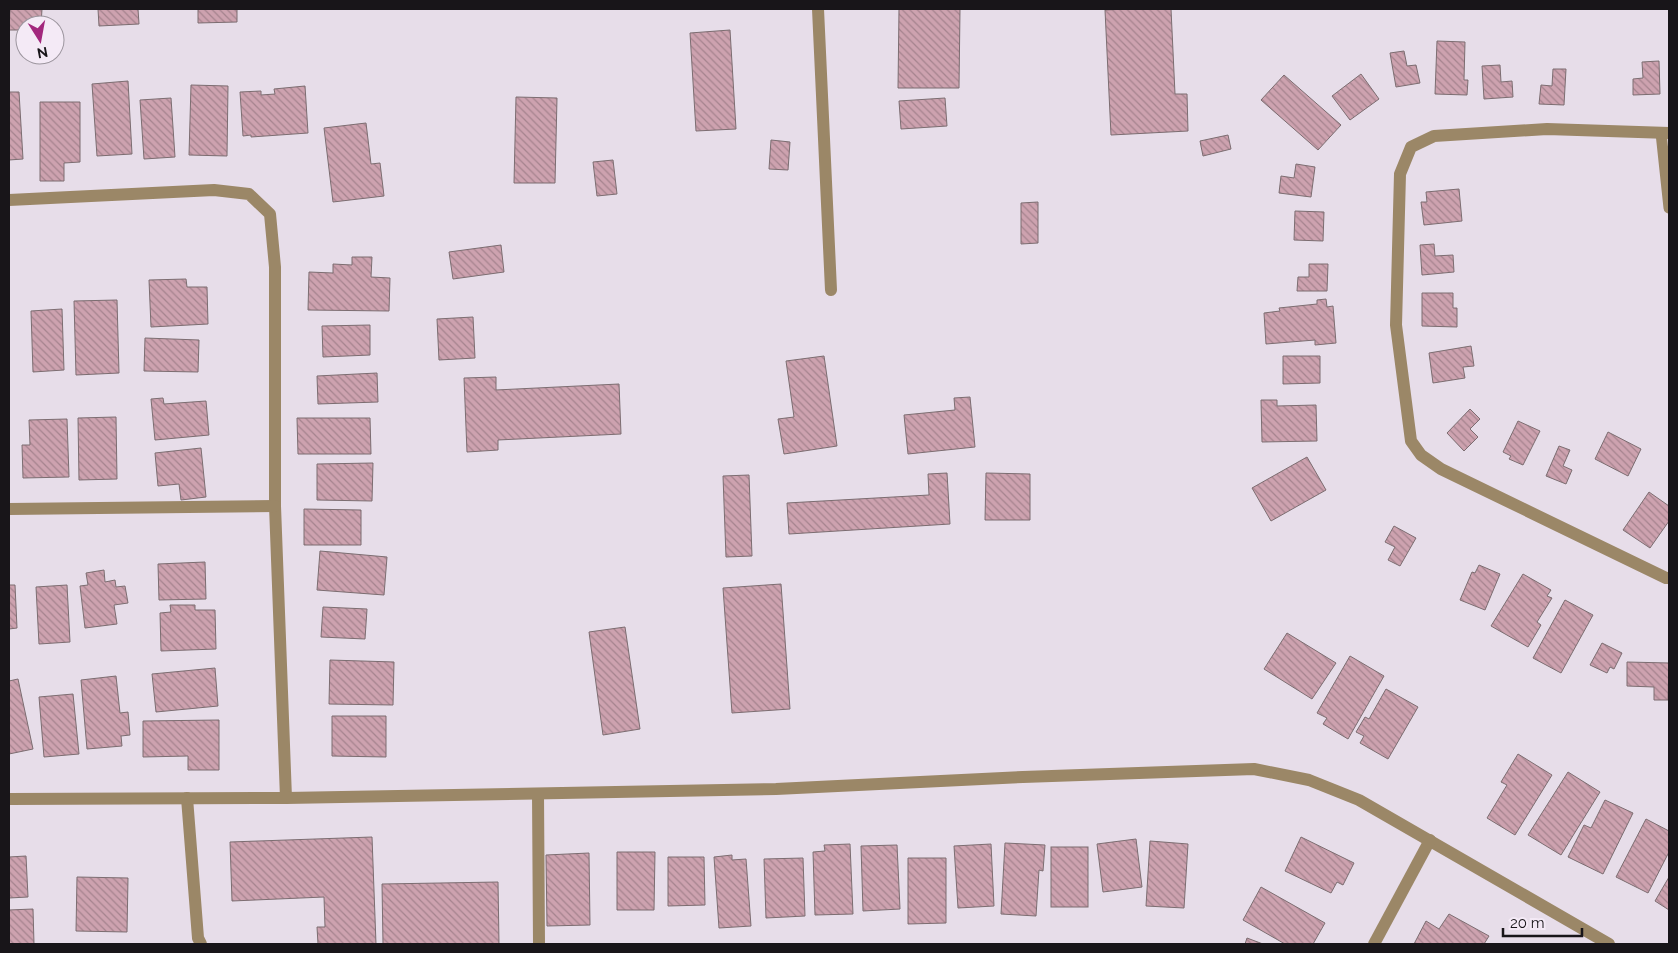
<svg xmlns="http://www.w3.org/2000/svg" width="1678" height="953" viewBox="0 0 1678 953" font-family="Raleway,sans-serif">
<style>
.building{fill:url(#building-back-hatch);stroke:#7c6d71}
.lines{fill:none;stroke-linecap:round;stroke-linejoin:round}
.service{stroke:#9b8767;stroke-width:11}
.minor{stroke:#9b8767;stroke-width:12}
</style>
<defs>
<pattern id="building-back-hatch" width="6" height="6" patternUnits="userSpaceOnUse" patternTransform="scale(1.25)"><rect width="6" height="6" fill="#cda2af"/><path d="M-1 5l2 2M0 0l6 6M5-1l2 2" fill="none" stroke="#a5838e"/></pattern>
</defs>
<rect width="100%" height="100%" fill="#e7dde9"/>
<!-- building -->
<g class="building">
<path d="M10,9h32l-1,16h-16v5h-16z"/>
<path d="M98,9h40l1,15 -40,2z"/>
<path d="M198,9h39v13l-39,1z"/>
<path d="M899,9h61l-1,79h-61z"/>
<path d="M1128,9h43l4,85h12l1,37 -77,4 -6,-125z"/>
<path d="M730,30l6,99 -40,2 -6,-98z"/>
<path d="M1437,41l28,1 -1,38h4l-1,15 -32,-1z"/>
<path d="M1404,51l3,15 9,-1 4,18 -24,4 -6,-34z"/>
<path d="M1659,61l1,33 -27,1v-16l10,-1 -1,-16z"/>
<path d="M1500,65l1,17 11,-1 1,16 -29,2 -2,-33z"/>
<path d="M1553,69h13l-2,36 -25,-1 2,-19 11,1z"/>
<path d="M1361,74l18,25 -29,21 -18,-24z"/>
<path d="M1284,75l57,50 -23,25 -57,-50z"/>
<path d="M128,81l4,73 -35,2 -5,-72z"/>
<path d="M191,85l37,1 -1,70 -38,-1z"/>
<path d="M305,86l3,47 -57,4v-2l-8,1 -3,-44 21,-1v4l14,-1 -1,-5z"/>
<path d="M9,92h10l4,67 -14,1z"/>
<path d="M516,97l41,1 -2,85h-41z"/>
<path d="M171,98l4,59 -31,2 -4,-59z"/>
<path d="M945,98l2,28 -46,3 -2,-28z"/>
<path d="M40,102h40v60l-16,1v18h-24z"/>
<path d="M366,123l5,41 9,-1 4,33 -51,6 -9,-74z"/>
<path d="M1228,135l3,14 -28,7 -3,-15z"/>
<path d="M771,140l19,2 -2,28 -19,-1z"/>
<path d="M613,160l4,34 -20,2 -4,-34z"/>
<path d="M1296,164l19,3 -4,30 -32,-4 2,-17 13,2z"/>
<path d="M1459,189l3,32 -38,4 -3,-23h6l-1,-10z"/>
<path d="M1038,202v41l-17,1v-41z"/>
<path d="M1295,211l29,1 -1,29 -29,-1z"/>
<path d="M1434,244l1,12 18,-1 1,17 -32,3 -2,-30z"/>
<path d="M501,245l3,27 -51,7 -4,-27z"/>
<path d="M352,257h20l-1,20 19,1 -1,33 -81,-1 1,-38 24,1v-9l19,1z"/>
<path d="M1309,264h19l-1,27h-30l1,-14h11z"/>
<path d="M186,279l1,8h20l1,37 -57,3 -2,-47z"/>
<path d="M1422,293h31v15h4v19l-35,-1z"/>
<path d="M1326,299l1,8 6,-1 3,37 -21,2v-5l-49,4 -2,-31 16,-2 -1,-3 38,-4v-4z"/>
<path d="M117,300l2,73 -43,2 -2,-74z"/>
<path d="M62,309l2,61 -31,2 -2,-61z"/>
<path d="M473,317l2,41 -36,2 -2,-41z"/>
<path d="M370,325v30l-47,2 -1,-31z"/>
<path d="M145,338l54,2 -1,32 -54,-1z"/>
<path d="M1471,346l3,20 -11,1 2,11 -32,5 -4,-30z"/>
<path d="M824,356l13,90 -53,8 -6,-35 16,-2 -8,-56z"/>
<path d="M1283,356h37v27l-37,1z"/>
<path d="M377,373l1,29 -60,2 -1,-28z"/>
<path d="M496,377v13l123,-6 2,50 -123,6v10l-31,2 -3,-74z"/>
<path d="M970,397l5,50 -67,7 -4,-39 51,-5 -1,-12z"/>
<path d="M163,398l1,6 42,-3 3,34 -54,5 -4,-41z"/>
<path d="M1261,400h16v6l39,-1 1,36 -55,1z"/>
<path d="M1470,409l10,10 -10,10 8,8 -14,14 -17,-18z"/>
<path d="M116,417l1,62 -38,1 -1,-62z"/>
<path d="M297,418h73l1,36h-73z"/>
<path d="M67,419l2,58 -46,1 -1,-33h8l-1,-25z"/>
<path d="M1518,421l22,10 -17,34 -14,-6 2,-3 -8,-4z"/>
<path d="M1608,432l33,17 -13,27 -33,-17z"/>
<path d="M1559,446l11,4 -7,16 9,4 -6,14 -20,-8z"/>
<path d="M201,448l5,49 -25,3 -2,-16 -21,2 -3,-33z"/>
<path d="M1307,457l19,33 -55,31 -19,-33z"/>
<path d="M373,463l-1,38 -55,-1v-36z"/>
<path d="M947,473l3,51 -161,10 -2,-31 142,-8 -1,-21z"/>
<path d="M986,473l44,1v46h-45z"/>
<path d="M749,475l3,81 -26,1 -3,-81z"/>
<path d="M1649,492l20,14v15l-19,27 -27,-18z"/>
<path d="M304,509l57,1v35h-57z"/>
<path d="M1394,526l22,12 -16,28 -12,-6 7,-13 -10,-5z"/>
<path d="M320,551l67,6 -3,38 -67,-5z"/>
<path d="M205,562l1,37 -47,1 -1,-36z"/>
<path d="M1479,565l21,9 -15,36 -25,-10 12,-28 3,1z"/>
<path d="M104,570l1,12 10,-2 1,7 9,-1 3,17 -14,2 3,19 -32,4 -5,-42 8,-1 -2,-12z"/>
<path d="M1523,574l28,16 -4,6 5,2 -15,24 4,3 -13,22 -37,-21z"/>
<path d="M781,584l9,125 -58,4 -9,-125z"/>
<path d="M9,585h6l2,43 -8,1z"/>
<path d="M67,585l3,57 -31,2 -3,-57z"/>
<path d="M1565,600l28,15 -32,58 -28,-15z"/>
<path d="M170,605h25v5h20l1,39 -55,2 -1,-38 11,-1z"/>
<path d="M323,607l44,2 -2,30 -44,-2z"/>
<path d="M625,627l15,102 -37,6 -14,-103z"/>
<path d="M1287,633l49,30 -24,36 -48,-30z"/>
<path d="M1602,643l20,10 -8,16 -4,-2 -3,6 -17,-8z"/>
<path d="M1350,656l34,20 -36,63 -25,-15 4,-6 -10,-5z"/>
<path d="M330,660l64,2 -1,43 -64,-1z"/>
<path d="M1627,662l42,1 -1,37h-14v-13l-27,-1z"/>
<path d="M215,668l3,38 -62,6 -4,-38z"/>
<path d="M116,676l4,37 8,-1 2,23 -9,1 1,10 -35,3 -6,-69z"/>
<path d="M18,679l15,70 -24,5v-73z"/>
<path d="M1386,689l32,18 -30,52 -28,-16 4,-7 -8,-4 9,-15 4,2z"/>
<path d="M73,694l6,60 -35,3 -5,-60z"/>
<path d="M332,716h54v41l-54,-1z"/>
<path d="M219,720v50h-31v-14l-45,1v-36z"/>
<path d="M1518,754l34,21 -37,60 -28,-17 20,-33 -6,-3z"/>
<path d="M1568,772l32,20 -39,63 -33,-20z"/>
<path d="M1605,800l28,13 -30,61 -35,-17 16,-32 7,3z"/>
<path d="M1646,819l23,12v21l-21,41 -32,-16z"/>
<path d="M372,837l4,107h-58l-1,-17h8l-1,-30 -92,4 -2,-59z"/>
<path d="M1301,837l53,26 -11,22 -6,-3 -6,11 -46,-22z"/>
<path d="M1136,839l6,48 -39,5 -6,-48z"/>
<path d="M1150,841l38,3 -4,64 -38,-2z"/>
<path d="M1005,843l40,2 -2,26 -4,-1 -3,46 -35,-2z"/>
<path d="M850,844l3,70 -38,1 -2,-63 12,-1 -1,-6z"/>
<path d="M991,844l3,62 -36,2 -4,-62z"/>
<path d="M897,845l3,64 -37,2 -2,-65z"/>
<rect x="1051" y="847" width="37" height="60"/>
<path d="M617,852h38l-1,58h-37z"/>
<path d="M589,853l1,72 -43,1 -1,-71z"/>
<path d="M732,855v5l14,-1 5,67 -32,2 -5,-71z"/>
<path d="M26,856l2,41 -19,1v-41z"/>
<path d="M668,857h36l1,48 -37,1z"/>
<path d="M803,858l2,58 -39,2 -2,-59z"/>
<path d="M908,858h38v65l-38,1z"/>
<path d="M77,877l51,1 -1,54 -51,-1z"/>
<path d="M1669,877v33l-14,-9z"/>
<path d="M498,882l1,62h-116l-1,-60z"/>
<path d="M1261,887l64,36 -12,21h-28l-42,-24z"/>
<path d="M33,909l1,35h-25v-34z"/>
<path d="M1449,914l40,22 -5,8h-70l12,-23 13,8z"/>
<path d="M1247,938l16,6h-18z"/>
</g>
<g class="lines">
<!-- service -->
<path class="service" d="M1661,133l8,75"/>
<!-- minor -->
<g class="minor">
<path d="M818,9l13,281"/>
<path d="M1669,133l-122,-4 -113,7 -23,11 -11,27 -4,151 15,116 10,14 20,14 225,109h3"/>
<path d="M9,200l205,-10 35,4 21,20 5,53v239l11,292"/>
<path d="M9,509l266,-3"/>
<path d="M538,794l1,150"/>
<path d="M187,798l11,140 3,6"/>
<path d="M9,799l277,-1 490,-9 247,-12 231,-8 55,11 50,20 250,144"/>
<path d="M1374,944l56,-104"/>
</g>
</g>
<!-- border -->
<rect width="1678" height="953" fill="none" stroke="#181519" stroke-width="20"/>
<!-- north arrow -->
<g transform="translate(40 40) rotate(169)"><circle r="24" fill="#f4eaf6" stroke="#9c959e"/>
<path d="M0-4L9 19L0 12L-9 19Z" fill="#a2277d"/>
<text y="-8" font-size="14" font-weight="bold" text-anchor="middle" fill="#181519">N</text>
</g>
<!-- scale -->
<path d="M1503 928v8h79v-8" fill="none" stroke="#181519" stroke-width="2.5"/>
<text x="1510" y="928" font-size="15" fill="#181519" stroke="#f4eaf6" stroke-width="4" paint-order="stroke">20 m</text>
</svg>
